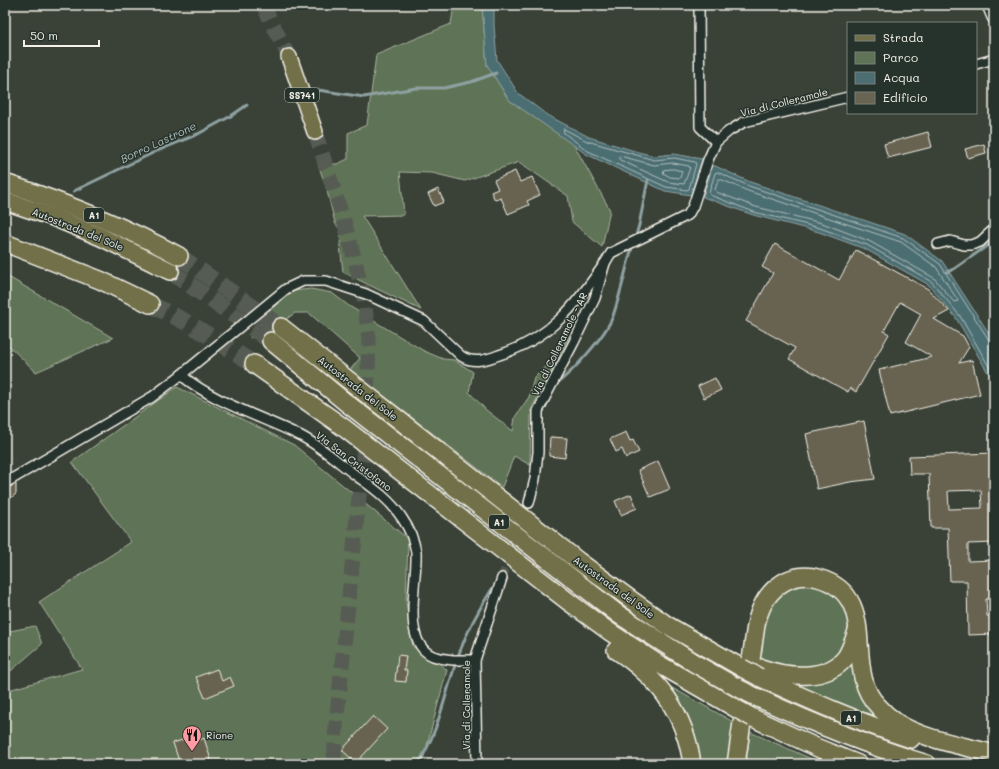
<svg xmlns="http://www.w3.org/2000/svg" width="999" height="769" viewBox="0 0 999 769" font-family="Mali,sans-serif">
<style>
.green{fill:#5f7356;stroke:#aab29f}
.water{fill:#4c6e73;stroke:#8fa2a2}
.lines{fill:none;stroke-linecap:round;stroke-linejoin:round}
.shore{stroke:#b1bdb9;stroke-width:1}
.stream{stroke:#8fa2a2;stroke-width:3}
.building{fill:#686451;stroke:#f4f1e8;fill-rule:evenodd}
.street-tunnel{stroke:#565c52;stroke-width:9;stroke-dasharray:9 4.5;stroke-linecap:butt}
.primary-tunnel{stroke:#565c52;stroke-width:15;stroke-dasharray:15 8;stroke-linecap:butt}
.highway-tunnel{stroke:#565c52;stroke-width:17;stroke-dasharray:17 8;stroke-linecap:butt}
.street-casing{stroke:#f4f1e8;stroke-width:12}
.secondary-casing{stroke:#f4f1e8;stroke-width:16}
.primary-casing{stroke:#f4f1e8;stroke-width:18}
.highway-casing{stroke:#f4f1e8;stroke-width:20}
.street{stroke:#26332d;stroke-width:9}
.secondary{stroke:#26332d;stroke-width:13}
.primary{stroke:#71704a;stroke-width:15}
.highway{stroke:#71704a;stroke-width:17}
.highway-bridge-casing{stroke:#f4f1e8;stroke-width:20;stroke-linecap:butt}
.highway-bridge{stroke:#71704a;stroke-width:17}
.labels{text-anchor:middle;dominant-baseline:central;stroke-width:3;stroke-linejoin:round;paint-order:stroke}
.shield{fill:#26332d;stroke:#b6b8b0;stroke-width:1}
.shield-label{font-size:9px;font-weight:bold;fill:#f4f1e8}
.street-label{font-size:10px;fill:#f4f1e8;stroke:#26332d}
.poi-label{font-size:10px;fill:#f4f1e8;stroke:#26332d;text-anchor:start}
.water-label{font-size:11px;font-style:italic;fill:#b1bdb9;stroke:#26332d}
</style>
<rect width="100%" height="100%" fill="#3a4238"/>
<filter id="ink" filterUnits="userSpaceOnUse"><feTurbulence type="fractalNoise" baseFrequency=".025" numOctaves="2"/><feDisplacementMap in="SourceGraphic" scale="8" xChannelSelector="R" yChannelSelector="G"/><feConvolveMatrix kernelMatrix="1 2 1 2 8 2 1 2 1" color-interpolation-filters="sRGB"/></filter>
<g filter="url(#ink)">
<!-- green -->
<g class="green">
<path d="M454,5h28l5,60 22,35 65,45 36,65 -8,37 -30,-25 -4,-26 -49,-34 -54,19 -33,-8 -32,-1 4,43 -42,1 59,94 -48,-23 -30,-15 -3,-27 1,-14 -6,-8 -9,-36 -8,-23h19l11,-5v-26l19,-8 9,-70 75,-31z"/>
<path d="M5,275l108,63 -77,34 -31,-30z"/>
<path d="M311,289l21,4 17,13 75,45 19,8 11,1 19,12 -4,20 17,18 27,21 2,-14 14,-20 5,-19 16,-15 21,-30 -40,77 -1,55 -16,-9 -12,31 -110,-85 -42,-32 10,-12 -51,-45h-14l-26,18 -19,7 20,-28 23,-19z"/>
<path d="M177,387l117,58 114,94 -2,63 7,45 19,9 15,14 -25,94h-417v-73l77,-22 -43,-67 92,-60 -59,-80z"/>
<path d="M818,583l21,12 12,26 -4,18 -12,21 -26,11 -51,-7 5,-41 14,-29 18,-9z"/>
<path d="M35,626l7,18 -37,32v-44z"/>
<path d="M852,658c1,21 6,39 20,54v3l-34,-11 -46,-21z"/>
<path d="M667,685l70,39 -9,40h-30z"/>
<path d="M750,732l73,32h-77z"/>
</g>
<!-- water -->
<g class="water">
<path d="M482,5h12v21l3,34 21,33 29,22 42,22 49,15 17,4 19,-2 28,5 -11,36 -26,-4 -79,-37 -77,-54 -22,-35z"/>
<path d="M713,165l37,17 155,52 37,27 52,80v42l-38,-65 -27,-33 -64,-36 -46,-17 -66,-17 -50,-18z"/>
</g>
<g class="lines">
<!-- shore -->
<g class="shore">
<path d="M564,129l23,12 67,19 20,-2 21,4 1,2 -7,25 -2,1 -21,-3 -78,-36 -24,-18z"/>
<path d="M620,156l34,9 19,-2 16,3 1,2 -6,16 -16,-2 -48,-22 -1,-2z"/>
<path d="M674,169l8,2 -2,7 -10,-1 -7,-4 1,-3z"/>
<path d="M720,179l28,12 153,51 35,25 21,32 1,2 -4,1 -20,-24 -65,-37 -47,-18 -66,-16 -40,-15 -1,-2 3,-10z"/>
<path d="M994,342l-5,-2 -49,-76 -37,-26 -154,-52 -32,-14 -2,1 -6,20 1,2 44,17 66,16 47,17 64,36 29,35 34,59"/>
</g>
<!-- stream -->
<g class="stream">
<path d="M318,90l46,7 52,-9h28l27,-6 25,-9"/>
<path d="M74,191l85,-41 39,-16 33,-18 16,-11"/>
<path d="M635,239l4,-14 9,-45"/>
<path d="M947,272l7,-3 40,-28"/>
<path d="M556,384c17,-12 50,-49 57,-68 8,-24 13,-48 20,-72"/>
<path d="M418,764c22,-34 28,-76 42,-113 8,-22 19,-42 32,-62"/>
</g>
</g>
<!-- building -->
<g class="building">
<path d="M928,132l4,15 -44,11 -4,-14z"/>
<path d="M984,144l2,9 -18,5 -3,-9z"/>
<path d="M515,171l5,11 12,-5 8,18 -13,6 2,4 -21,9 -7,-16 -6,2 -4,-8 7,-3 -4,-9z"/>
<path d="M438,189l6,13 -10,4 -6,-12z"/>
<path d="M775,244l64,36 17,-30 72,39 21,22 -15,8 29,17 6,11 -10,16 13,-3 8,34 -90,22 -11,-46 53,-13 -26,-15 15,-28 -21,-12 -16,29 5,3 -33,58 -6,-4 -2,4 -59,-33 6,-11 -49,-27 27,-48 -11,-6z"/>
<path d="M715,378l6,12 -17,8 -6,-12z"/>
<path d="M864,421l11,58 -25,3 -33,7 -11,-55z"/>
<path d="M626,432l4,9 3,-1 6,12 -13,6 -4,-9 -6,3 -6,-13z"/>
<path d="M550,437l17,1 -2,20 -16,-2z"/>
<path d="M994,453v90l-26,1v17l26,-1v39h-8l1,17h7v18l-26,1 -1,-54h-17l-2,-53h-17l-2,-54h-19l-1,-18zM981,490l1,18 -33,1 -1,-18z"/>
<path d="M658,461l12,28 -20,8 -12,-27z"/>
<path d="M16,484v10l-11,8v-13z"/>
<path d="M631,494l6,14 -16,7 -6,-14z"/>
<path d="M398,655l8,1 -2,14h3l-1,12 -11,-1z"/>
<path d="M217,669l5,12 8,-4 4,9 -29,12 -9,-21z"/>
<path d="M373,716l14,13 -31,34 -14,-13z"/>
<path d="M198,735l2,5 4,-2 7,22 -12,4h-19l-7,-21z"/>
</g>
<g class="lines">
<!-- street-tunnel -->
<path class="street-tunnel" d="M502,578l16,-45"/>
<!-- primary-tunnel -->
<g class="primary-tunnel">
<path d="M263,5l26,52"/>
<path d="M315,132l29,89 9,32 11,45 5,43 -3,87 -30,297 -2,39"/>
</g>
<!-- highway-tunnel -->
<g class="highway-tunnel">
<path d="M179,256l102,71"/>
<path d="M170,271l101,70"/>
<path d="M150,304l40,20 64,40"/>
</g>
<defs>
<g id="street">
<path d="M699,5l1,122 16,15"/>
<path d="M976,64l18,-5"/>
<path d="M938,244l12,-3 14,4h7l9,-3 14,-13"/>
<path d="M181,375c34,28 79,41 118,60 22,11 40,28 59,42 17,12 33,24 44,41 7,10 12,22 14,34 2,27 -16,91 17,104 14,5 28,4 42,4"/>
<path d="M5,483l147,-86 29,-22 105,-86 17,-8h23l40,13 58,27 37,35c12,8 25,4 38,-1 51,-16 77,-50 106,-92"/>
<path d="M529,503l6,-24 3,-27v-41l36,-69 21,-44 10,-35 6,-10 77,-38 5,-9 15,-46 8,-18 13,-11 15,-9 104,-25"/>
<path d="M477,764l-2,-104 27,-82"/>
</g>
<path id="secondary" d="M989,5l5,12"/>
<path id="primary" d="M289,57l26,75"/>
<g id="highway">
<path d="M5,183c61,20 117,42 174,73"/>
<path d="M5,201l48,16 48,20 69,34"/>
<path d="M5,243l95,37 50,24"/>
<path d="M281,327l296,233 56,41 34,24 75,43"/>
<path d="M271,341l73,60 274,213 76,49 44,25"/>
<path d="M254,364l89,63 226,175 41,30 47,31 78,45"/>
<path d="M616,650c42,28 69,62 76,114"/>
<path d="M761,668c25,9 66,14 85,-11 5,-8 8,-17 11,-26"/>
<path d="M759,677c50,23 99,45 152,62"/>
<path d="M756,697c56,26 112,49 171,67"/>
<path d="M753,718l65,30 40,16"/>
<path d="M736,764l20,-139c3,-15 9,-29 22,-39 11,-9 26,-12 40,-8 65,18 23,92 60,128 5,6 12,12 18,16 25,17 69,24 98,32"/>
</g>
</defs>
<!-- street casing -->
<use href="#street" class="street-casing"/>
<!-- secondary casing -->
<use href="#secondary" class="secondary-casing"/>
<!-- primary casing -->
<use href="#primary" class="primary-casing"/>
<!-- highway casing -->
<use href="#highway" class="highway-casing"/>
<!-- street -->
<use href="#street" class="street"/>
<!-- secondary -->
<use href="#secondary" class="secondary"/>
<!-- primary -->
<use href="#primary" class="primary"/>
<!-- highway -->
<use href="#highway" class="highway"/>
<defs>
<g id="highway-bridge">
<path d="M742,668l17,9"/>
<path d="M738,688l18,9"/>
<path d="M735,708l18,10"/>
</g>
</defs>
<!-- highway-bridge casing -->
<use href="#highway-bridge" class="highway-bridge-casing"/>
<!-- highway-bridge -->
<use href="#highway-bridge" class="highway-bridge"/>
</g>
</g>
<!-- icons -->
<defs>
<symbol id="restaurant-pin" viewBox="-11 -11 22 30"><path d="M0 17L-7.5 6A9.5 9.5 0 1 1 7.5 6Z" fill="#ff9aa2" stroke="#26332d"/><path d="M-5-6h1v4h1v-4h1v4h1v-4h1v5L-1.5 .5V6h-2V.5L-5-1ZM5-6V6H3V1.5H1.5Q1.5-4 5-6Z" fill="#111"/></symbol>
</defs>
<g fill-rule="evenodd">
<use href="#restaurant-pin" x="181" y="724" width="22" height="30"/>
</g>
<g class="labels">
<!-- shield labels -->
<g class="shield">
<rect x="285" y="88" width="34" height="14" rx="3"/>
<rect x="84" y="208" width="20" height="14" rx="3"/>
<rect x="489" y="515" width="20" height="14" rx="3"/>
<rect x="841" y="711" width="20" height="14" rx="3"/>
</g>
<g class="shield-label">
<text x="302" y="95">SS741</text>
<text x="94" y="215">A1</text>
<text x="499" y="522">A1</text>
<text x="851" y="718">A1</text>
</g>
<!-- street labels -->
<g class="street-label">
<text transform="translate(784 102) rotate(-14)">Via di Colleramole</text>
<text transform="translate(78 229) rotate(22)">Autostrada del Sole</text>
<text transform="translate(559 344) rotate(-64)">Via di Colleramole - AR</text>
<text transform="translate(358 388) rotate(38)">Autostrada del Sole</text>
<text transform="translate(354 461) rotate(37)">Via San Cristofano</text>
<text transform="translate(614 587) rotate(36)">Autostrada del Sole</text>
<text transform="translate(466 705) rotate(-90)">Via di Colleramole</text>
</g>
<!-- poi labels -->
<g class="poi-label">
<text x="206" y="735">Rione</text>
</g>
<!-- water labels -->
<g class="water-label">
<text transform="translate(158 142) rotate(-25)">Borro Lastrone</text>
</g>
</g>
<!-- margin -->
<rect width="999" height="769" fill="none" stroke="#26332d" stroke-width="20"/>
<rect x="10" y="10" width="979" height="749" fill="none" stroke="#f4f1e8" stroke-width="1.5" filter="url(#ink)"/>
<!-- legend -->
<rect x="847" y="22" width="130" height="92" fill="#26332d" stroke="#787f78"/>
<rect x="855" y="35" width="20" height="6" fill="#71704a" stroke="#787f78"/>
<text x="883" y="42" font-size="12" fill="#f4f1e8">Strada</text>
<rect x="855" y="52" width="20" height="12" fill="#5f7356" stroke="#787f78"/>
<text x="883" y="62" font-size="12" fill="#f4f1e8">Parco</text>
<rect x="855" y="72" width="20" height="12" fill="#4c6e73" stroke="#787f78"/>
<text x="883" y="82" font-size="12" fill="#f4f1e8">Acqua</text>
<rect x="855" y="92" width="20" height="12" fill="#686451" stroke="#787f78"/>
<text x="883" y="102" font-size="12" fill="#f4f1e8">Edificio</text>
<!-- scale -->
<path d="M24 40v6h75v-6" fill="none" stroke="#f4f1e8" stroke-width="2"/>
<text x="30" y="40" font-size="12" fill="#f4f1e8" stroke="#26332d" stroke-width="3" paint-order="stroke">50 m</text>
</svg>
